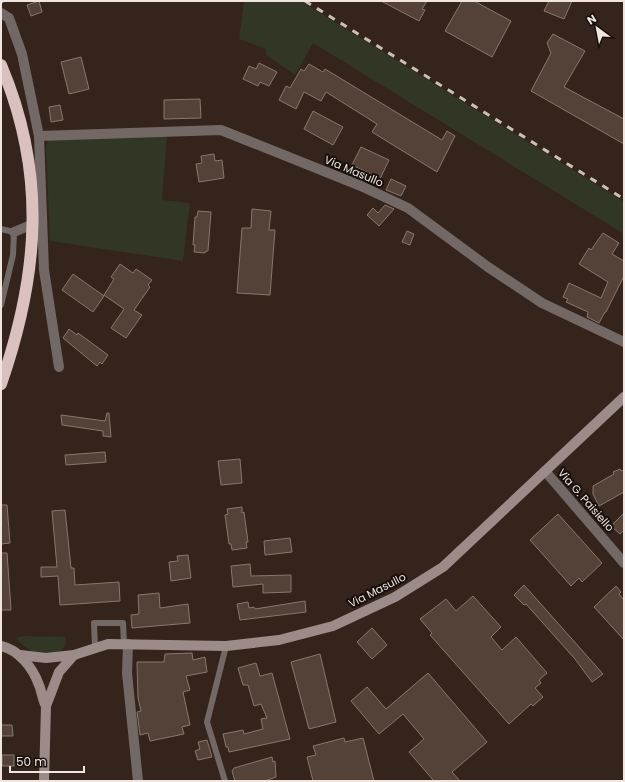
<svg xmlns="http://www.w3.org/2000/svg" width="625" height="782" viewBox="0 0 625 782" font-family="Poppins,sans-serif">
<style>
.green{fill:#313724}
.building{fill:#544239;stroke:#8a766c}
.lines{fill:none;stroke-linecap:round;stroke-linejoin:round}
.lane{stroke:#726866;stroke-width:6}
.street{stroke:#726866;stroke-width:10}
.secondary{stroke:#9c8c89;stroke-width:10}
.rail{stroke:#cbbfb8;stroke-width:3;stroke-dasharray:7 7;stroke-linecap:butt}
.highway-bridge{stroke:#dac1bd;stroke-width:12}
.labels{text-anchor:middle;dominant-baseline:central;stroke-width:4;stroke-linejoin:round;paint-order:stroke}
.street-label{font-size:11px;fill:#f0e5df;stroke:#160f0b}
</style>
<rect width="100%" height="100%" fill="#34241b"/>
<!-- green -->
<g class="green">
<path d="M244,1h57l323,201v32l-311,-191 -18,32 -29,-20v-6l-27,-10z"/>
<path d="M167,136l-5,64 28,3 -7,58 -133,-20 -4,-94 2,-7z"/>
<path d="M24,636l41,1c5,15 -16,20 -29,16 -7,-2 -15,-10 -20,-15z"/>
</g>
<!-- building -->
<g class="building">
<path d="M39,1l3,11 -11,4 -4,-11z"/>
<path d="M381,1h46l-5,8 3,1 -6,11z"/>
<path d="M462,1h12l37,20 -19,36 -47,-26z"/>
<path d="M549,1h23l-8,18 -20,-8z"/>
<path d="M553,34l32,17 -21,36 60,32v25l-93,-53 20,-38 -4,-10z"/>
<path d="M81,57l8,32 -20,5 -8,-32z"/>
<path d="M259,63l18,9 -8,14 -9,-4 -2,4 -15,-7 6,-13 7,3z"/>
<path d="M309,64l14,8 2,-3 117,71 5,-9 8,5 -18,36 -65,-40 5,-8 -51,-32 -5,9 -17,-9 -8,17 -17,-9 7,-14 4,2 11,-19 3,2z"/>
<path d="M200,99l1,19 -37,1v-19z"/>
<path d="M60,105l3,15 -12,2 -2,-15z"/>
<path d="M313,111l30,16 -10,18 -29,-16z"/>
<path d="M361,147l28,13 -9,19 -28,-14z"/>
<path d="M214,154l1,7 7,-1 2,18 -25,4 -3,-18 6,-1 -1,-7z"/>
<path d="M391,179l15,7 -5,10 -15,-6z"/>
<path d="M385,205l9,4 -15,17 -12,-11 6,-7 5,5z"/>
<path d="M252,209l19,2 -2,19h6l-5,65 -33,-2 5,-65h9z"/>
<path d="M198,211l13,1 -3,39h-2l-1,2 -11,-1 1,-7h-2l2,-28h2z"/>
<path d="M407,231l7,3 -4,11 -8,-3z"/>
<path d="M603,233l16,10 -7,11 12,7v15l-18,36h-1l-6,11 -12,-6 1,-5 -22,-10 2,-3 -5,-2 6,-14 32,15 7,-16 -29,-18 10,-16 2,2z"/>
<path d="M120,264l13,9 3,-4 16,11 -4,5 2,2 -16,23 8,5 -16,23 -15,-10 13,-19 -20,-14 10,-16 -3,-2z"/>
<path d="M73,274l31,22 -11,16 -31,-22z"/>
<path d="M69,329l8,6 1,-2 30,22 -6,9 -2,-2 -3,4 -34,-28z"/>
<path d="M107,413h2l2,24 -8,-1v-5l-41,-6 -1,-10 44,6z"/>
<path d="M105,452l1,10 -40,3 -1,-10z"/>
<path d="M240,459l2,24 -21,2 -3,-24z"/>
<path d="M620,469l1,2 3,-1v22l-25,14 -6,-12v-8l21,-12 -1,-2z"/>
<path d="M1,505h6l3,38 -9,1z"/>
<path d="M242,507v6l2,-1 4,30h-2l1,6 -15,2 -1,-6h-2l-4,-29 3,-1 -1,-5z"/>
<path d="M65,510l6,58h3l1,17 44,-3 1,19 -60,4 -2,-29 -17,1v-10h16l-5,-56z"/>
<path d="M624,513v17l-4,4 -9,-8z"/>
<path d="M558,514l44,49 -20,19 -3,-4 -8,8 -41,-46z"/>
<path d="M290,538l2,14 -27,3 -1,-14z"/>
<path d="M1,553h6l4,57h-10z"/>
<path d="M188,555l3,23 -20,3 -2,-19 9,-1 -1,-5z"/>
<path d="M250,564l1,12 40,-1v17l-28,1v-9l-30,3 -2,-21z"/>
<path d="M524,585l79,89 -11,8 -17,-23 -49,-55 -2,1 -10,-10z"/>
<path d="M616,586l5,6 -2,2 5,6v40l-30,-33z"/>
<path d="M159,593l1,15 28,-4 2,19 -58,5 -1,-13 8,-1 -1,-19z"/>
<path d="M473,596l28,31 -10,10 11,13 14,-13 31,36 -8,7 2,3 -6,5 8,9 -10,9 -2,-2 -22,20 -79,-89 2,-2 -12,-14 26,-20 10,12z"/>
<path d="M305,601l1,11 -66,8 -3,-16 11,-2 1,6 5,-1 1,2z"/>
<path d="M372,628l15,17 -15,14 -15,-17z"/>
<path d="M192,653l1,7 12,-3 2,15 -21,4 4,14 -7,2 7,33 -8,2 2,7 -34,7 -2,-8 -8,2 -3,-23 4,-1 -3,-13 -1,-36h27l1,-8z"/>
<path d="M320,654l16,68 -27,7 -18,-67z"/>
<path d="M256,663l4,13 12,-3 18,66 -61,13 -1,-5h-2l-3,-13 20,-4 1,4 19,-5 -2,-10 6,-1 -6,-14 -7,2 -6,-21h-5l-5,-17z"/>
<path d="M428,673l59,69 -35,30 8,9h-26l-25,-29 15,-13 -21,-25 -24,20 -28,-33 16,-14 19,22z"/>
<path d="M1,725h11l1,11h-12z"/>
<path d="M344,738l1,4 18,-4 11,43h-61l-6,-24 9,-2 -3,-9z"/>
<path d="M207,740l5,17 -14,3 -3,-9 5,-2 -2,-7z"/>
<rect x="2" y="755" width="12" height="11"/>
<path d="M272,757l1,5 2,-1 1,16 -11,4h-30l-3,-10 2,-3z"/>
</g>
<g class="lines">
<!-- lane -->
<g class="lane">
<path d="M1,229l13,3 -1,23 -12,50"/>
<path d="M95,647l-1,-24h29l1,21"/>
<path d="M225,781l-18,-59 19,-76"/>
</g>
<!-- street -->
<g class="street">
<path d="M1,13l8,5 13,36 17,82 5,134 15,97"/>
<path d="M39,136l182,-6 140,56 47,22 80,59 54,36 82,39"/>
<path d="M14,232l24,-10"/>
<path d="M545,471l79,92"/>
<path d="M128,644l-1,29 11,108"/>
</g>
<!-- secondary -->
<g class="secondary">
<path d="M1,646c18,4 32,22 38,39 3,7 3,14 7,21"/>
<path d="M20,655l26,3 28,-3 34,-11 118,2 53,-6 54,-14 62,-29 48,-30 181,-170"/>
<path d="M44,781l2,-75 13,-34 15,-17"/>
</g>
<!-- rail -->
<g class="rail">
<path d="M305,1l319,198"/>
<path d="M1,2l2,-1"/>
</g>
<!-- highway-bridge -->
<path class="highway-bridge" d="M1,65c46,109 38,209 0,319"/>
</g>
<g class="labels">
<!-- street labels -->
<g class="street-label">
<text transform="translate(354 171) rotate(23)">Via Masullo</text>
<text transform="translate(586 500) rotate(49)">Via G. Paisiello</text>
<text transform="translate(377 590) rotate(-27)">Via Masullo</text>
</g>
</g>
<!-- border -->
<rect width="625" height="782" fill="none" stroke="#f0e5df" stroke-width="4"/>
<!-- north arrow -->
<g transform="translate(597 28) rotate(328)" stroke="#160f0b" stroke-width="3" paint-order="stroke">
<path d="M0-3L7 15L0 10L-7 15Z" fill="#f0e5df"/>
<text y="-6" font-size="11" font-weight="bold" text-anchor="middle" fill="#f0e5df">N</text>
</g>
<!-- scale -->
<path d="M10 766v6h74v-6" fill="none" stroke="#f0e5df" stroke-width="2"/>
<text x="16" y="766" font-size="12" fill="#f0e5df" stroke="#160f0b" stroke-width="3" paint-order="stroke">50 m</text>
</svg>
